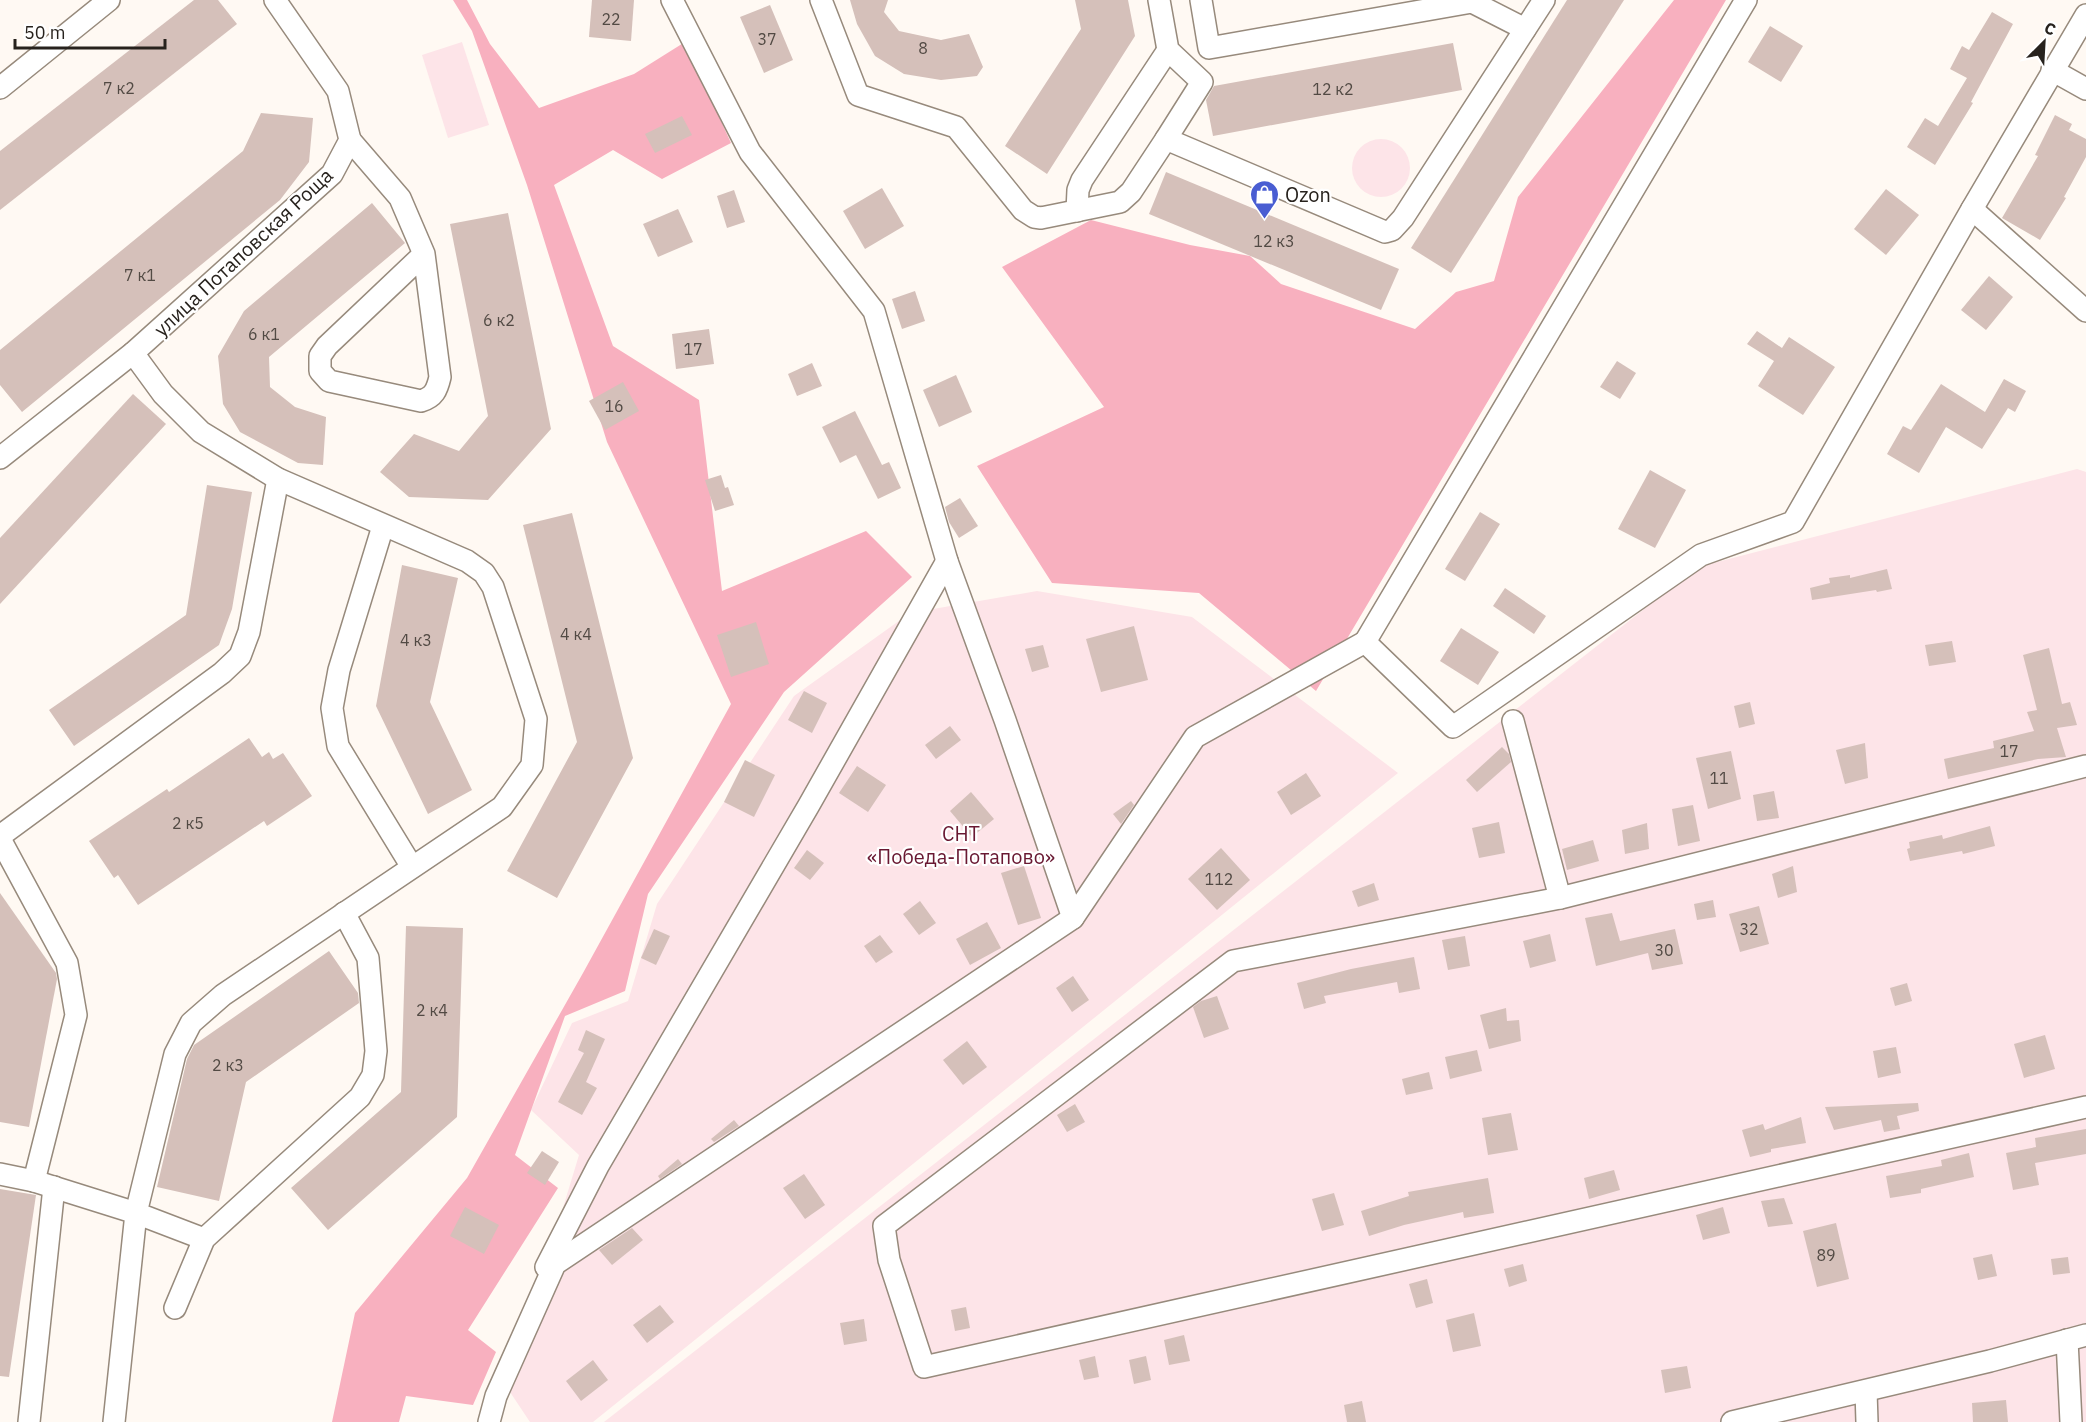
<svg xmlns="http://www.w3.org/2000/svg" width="2086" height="1422" viewBox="0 0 2086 1422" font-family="'IBM Plex Sans',sans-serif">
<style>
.green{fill:#fde4e8}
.forest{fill:#f8b0bf}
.building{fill:#d5c0ba}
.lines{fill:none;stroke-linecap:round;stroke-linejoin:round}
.minor-casing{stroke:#978a7c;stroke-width:24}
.minor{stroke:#fff;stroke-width:21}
.labels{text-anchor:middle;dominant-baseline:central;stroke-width:4.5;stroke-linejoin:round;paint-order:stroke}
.number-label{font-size:16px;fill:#524a44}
.poi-label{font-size:20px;fill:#27221d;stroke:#fff;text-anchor:start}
.street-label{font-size:20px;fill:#27221d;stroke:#fff}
.park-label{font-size:20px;fill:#691832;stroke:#fff}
</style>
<rect width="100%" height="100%" fill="#fff9f3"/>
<!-- green -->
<g class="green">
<path d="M462,42l27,83 -41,13 -26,-83z"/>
<circle cx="1381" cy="168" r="29"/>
<path d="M2077,469l9,3v950h-1482l1094,-855z"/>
<path d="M1037,591l155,26 206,156 -805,649h-63l-22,-33 71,-234 -48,-45 41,-87 56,-22 29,-97 137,-208 116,-83z"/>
</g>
<!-- forest -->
<g class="forest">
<path d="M453,0h14l23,44 49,64 95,-34 51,-32 46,101 -69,36 -49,-29 -59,35 59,161 86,54 23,191 144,-60 46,46 -128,115 -136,202 -23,97 -60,25 -50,139 43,33 -90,142 28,22 -23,53 -67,-9 -7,26h-67l23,-109 112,-135 116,-205 148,-269 -124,-262 -80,-257 -55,-154z"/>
<path d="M1674,0h52l-410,691 -117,-98 -147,-10 -75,-117 127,-59 -102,-140 89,-47 99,25 60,11 31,28 134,45 41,-37 38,-11 24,-84z"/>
</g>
<!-- building -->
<g class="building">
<path d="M194,0h24l19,24 -237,186v-59z"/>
<path d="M592,0h42l-3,41 -42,-4z"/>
<path d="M850,0h38l-4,12 15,19 42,9 28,-6 14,33 -6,9 -36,4 -37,-6 -29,-18 -18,-32z"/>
<path d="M1075,0h53l7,36 -88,138 -42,-28 76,-117z"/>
<path d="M1567,0h57l-173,273 -40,-25z"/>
<path d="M770,5l23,55 -29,13 -24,-56z"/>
<path d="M1992,12l21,12 -42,78 2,1 -38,62 -28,-18 18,-29 13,8 29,-48 -17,-9 12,-23 7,4z"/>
<path d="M1770,26l33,20 -22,36 -33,-20z"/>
<path d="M1453,43l9,47 -249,46 -7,-36 8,-14z"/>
<path d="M261,113l52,5 -4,44 -29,38 -258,212 -22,-27v-35l243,-199z"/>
<path d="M2055,115l17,9 -3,6 17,9v18l-22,40 2,1 -26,42 -38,-22 36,-62 -3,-1z"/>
<path d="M682,116l10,19 -37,18 -10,-19z"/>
<path d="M1166,172l233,97 -18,41 -232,-96z"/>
<path d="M882,188l22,38 -39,23 -22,-38z"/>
<path d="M1886,189l33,26 -33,40 -32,-26z"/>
<path d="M734,190l11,32 -18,6 -10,-32z"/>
<path d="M372,203l33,40 -136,114 1,30 25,20 31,10 -3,48 -25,-2 -58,-31 -17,-28 -5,-48 26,-45z"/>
<path d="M678,209l15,33 -35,15 -15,-33z"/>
<path d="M508,213l43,216 -63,71 -79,-3 -29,-25 34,-38 45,17 29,-35 -38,-192z"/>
<path d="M1989,276l24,21 -27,33 -25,-20z"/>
<path d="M915,291l10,30 -23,8 -10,-30z"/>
<path d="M709,329l5,35 -38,5 -4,-35z"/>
<path d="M1757,331l25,17 7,-11 46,30 -32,48 -45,-29 16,-25 -27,-17z"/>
<path d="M1617,361l19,12 -16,26 -20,-12z"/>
<path d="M812,363l10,23 -25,10 -9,-22z"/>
<path d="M956,375l16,37 -33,15 -16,-37z"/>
<path d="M2004,379l22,12 -11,21 -7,-4 -26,41 -36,-22 -27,46 -32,-19 16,-28 8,4 30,-46 44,28z"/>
<path d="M623,382l16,29 -34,19 -16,-29z"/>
<path d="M133,394l33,30 -166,180v-66z"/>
<path d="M855,411l27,54 7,-3 12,26 -23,11 -22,-44 -16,8 -18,-36z"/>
<path d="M1650,470l36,20 -31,58 -37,-19z"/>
<path d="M721,475l4,13 3,-1 6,18 -19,6 -10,-31z"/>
<path d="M207,485l45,7 -20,117 -13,36 -145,101 -25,-36 137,-95z"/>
<path d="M960,498l18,28 -19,12 -10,-16 -4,-15z"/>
<path d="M1480,512l20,12 -35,57 -20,-12z"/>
<path d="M572,513l61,245 -76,140 -50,-27 70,-129 -54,-217z"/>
<path d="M402,565l56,13 -28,124 42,88 -44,24 -52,-108z"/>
<path d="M1887,569l5,20 -15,3 -1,-2 -64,10 -2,-12 20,-5 -1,-5 21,-3v3z"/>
<path d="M1505,588l41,28 -12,18 -41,-28z"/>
<path d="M756,622l13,42 -38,13 -14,-42z"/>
<path d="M1134,626l14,54 -47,12 -15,-53z"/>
<path d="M1461,628l38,24 -21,33 -38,-24z"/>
<path d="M1952,641l4,21 -27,4 -4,-21z"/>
<path d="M1043,645l6,22 -17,5 -7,-23z"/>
<path d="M2049,648l13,56 8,-2 7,23 -20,3 9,29 -28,2 -90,20 -4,-20 50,-11 -1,-7 41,-10 -7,-19 10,-2 -14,-55z"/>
<path d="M804,691l23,12 -15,30 -24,-13z"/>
<path d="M1750,702l5,22 -16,4 -5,-22z"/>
<path d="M950,726l11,14 -25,19 -11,-14z"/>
<path d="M249,738l13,19 7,-5 4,7 10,-6 29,43 -45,30 -3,-5 -126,84 -20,-30 -4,3 -25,-37 78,-52 2,3z"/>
<path d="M1865,743l3,35 -23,6 -9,-34z"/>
<path d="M1502,747l7,7 2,8 -34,30 -11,-12z"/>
<path d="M1731,751l10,48 -33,10 -12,-51z"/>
<path d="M745,760l30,15 -21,42 -30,-15z"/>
<path d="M857,766l29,19 -18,27 -29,-19z"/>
<path d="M1306,773l15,23 -30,19 -14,-23z"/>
<path d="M1774,791l5,27 -22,3 -4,-26z"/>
<path d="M971,792l23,27 -22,18 -22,-26z"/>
<path d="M1131,801l3,4 -13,19 -8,-10z"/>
<path d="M1693,805l7,36 -22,5 -6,-37z"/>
<path d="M1499,822l6,31 -26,5 -7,-30z"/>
<path d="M1647,823l2,26 -24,5 -3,-24z"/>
<path d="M1990,826l5,20 -32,8 -1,-3 -52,10 -3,-12 3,-1 -1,-6 33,-7 1,4z"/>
<path d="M1593,840l6,21 -32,9 -5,-21z"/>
<path d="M1221,848l29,32 -33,30 -29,-31z"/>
<path d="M807,850l17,13 -14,17 -16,-12z"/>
<path d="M1024,866l17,52 -23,7 -17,-52z"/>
<path d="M1793,866l4,26 -19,6 -6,-24z"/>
<path d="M1374,883l5,17 -21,7 -6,-16z"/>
<path d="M0,893l56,80 1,6 -28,148 -29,-5z"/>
<path d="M1713,900l3,17 -19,3 -3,-16z"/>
<path d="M920,901l16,22 -17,12 -16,-21z"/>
<path d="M1759,906l10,38 -29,8 -11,-38z"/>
<path d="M1612,913l8,28 55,-12 8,35 -31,6 -4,-17 -52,13 -11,-48z"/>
<path d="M987,922l14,26 -31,17 -14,-26z"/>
<path d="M406,926l57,2 -6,189 -129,113 -37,-42 110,-96z"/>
<path d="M654,929l16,7 -14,29 -15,-7z"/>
<path d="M1550,934l6,27 -26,7 -7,-27z"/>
<path d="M880,935l13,17 -17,11 -12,-17z"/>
<path d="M1465,936l5,30 -22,4 -6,-30z"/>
<path d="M329,951l29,42 1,10 -113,79 -27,119 -62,-14 30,-128 7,-14z"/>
<path d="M1414,957l6,32 -21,4 -2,-11 -73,14 2,7 -22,6 -7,-26 54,-14z"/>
<path d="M1073,976l16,24 -17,12 -16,-24z"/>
<path d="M1907,983l5,18 -17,5 -5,-18z"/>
<path d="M1217,996l12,33 -25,9 -11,-31 8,-6z"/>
<path d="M1506,1008l1,13 12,-1 2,21 -32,8 -9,-34z"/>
<path d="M586,1030l19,9 -19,43 11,6 -15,27 -24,-13 26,-49 -6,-3z"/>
<path d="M2045,1035l10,34 -31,9 -10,-34z"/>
<path d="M967,1041l20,26 -24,18 -20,-25z"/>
<path d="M1896,1047l5,26 -23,5 -5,-27z"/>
<path d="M1477,1050l5,21 -32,8 -5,-22z"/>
<path d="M1429,1072l4,17 -27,6 -4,-16z"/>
<path d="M1918,1103l1,8 -22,5 3,13 -16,3 -3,-12 -47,10 -9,-23z"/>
<path d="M1075,1104l10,18 -18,10 -10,-17z"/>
<path d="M1511,1113l7,37 -30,5 -6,-37z"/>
<path d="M1801,1117l5,26 -35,6v3l-21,5 -8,-27 21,-6 2,6z"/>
<path d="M734,1120l5,6 -25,16 -3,-3z"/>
<path d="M2086,1129v25l-51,9 4,22 -26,5 -7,-37 30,-6 -1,-9z"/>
<path d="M542,1151l17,11 -14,23 -18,-12z"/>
<path d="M1969,1153l5,24 -53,12v4l-31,5 -4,-22 56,-10 -1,-6z"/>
<path d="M678,1159l4,5 -22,15 -2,-3z"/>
<path d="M1614,1170l6,20 -31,9 -5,-21z"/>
<path d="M804,1174l21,31 -20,14 -22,-31z"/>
<path d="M1488,1178l6,35 -30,5 -1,-6 -59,13 -35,11 -8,-25 48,-15 -1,-4z"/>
<path d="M0,1189l36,6 -27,182 -9,-1z"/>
<path d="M1334,1193l10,32 -22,6 -10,-32z"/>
<path d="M1784,1198l9,26 -25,3 -7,-26z"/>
<path d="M465,1207l34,18 -15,29 -34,-18z"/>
<path d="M1723,1207l7,26 -27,7 -7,-25z"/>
<path d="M1836,1223l13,56 -32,8 -14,-56z"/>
<path d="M632,1228l11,12 -31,25 -13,-15z"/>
<path d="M1992,1254l5,22 -19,4 -5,-22z"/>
<path d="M2068,1257l2,16 -17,2 -2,-16z"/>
<path d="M1523,1264l4,17 -18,6 -5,-18z"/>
<path d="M1427,1279l6,24 -17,5 -7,-24z"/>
<path d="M660,1305l14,17 -27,21 -14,-18z"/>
<path d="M966,1307l4,21 -15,3 -4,-21z"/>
<path d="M1474,1313l7,33 -28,6 -7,-32z"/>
<path d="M864,1319l3,22 -23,4 -4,-22z"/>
<path d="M1184,1335l6,26 -21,4 -5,-25z"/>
<path d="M1095,1356l4,21 -15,3 -5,-20z"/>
<path d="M1146,1356l5,24 -17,4 -5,-24z"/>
<path d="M593,1360l15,20 -27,21 -15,-20z"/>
<path d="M1687,1366l4,22 -26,5 -4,-23z"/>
<path d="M2006,1400l2,22h-35l-1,-19z"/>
<path d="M1362,1401l4,21h-19l-3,-17z"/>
</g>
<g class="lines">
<defs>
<g id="minor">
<path d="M672,0l78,152 124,159 73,250 58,159 68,198"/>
<path d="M821,0l37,95 98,32 67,83 11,7 7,1 79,-16 11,-10 35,-53"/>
<path d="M1159,0l9,50 34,32 -36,57 219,93 7,-2 11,-12 141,-218"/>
<path d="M1201,0l8,48 263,-46 53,27"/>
<path d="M1746,0l-381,642 88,85 248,-172 92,-33 179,-313 114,-194"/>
<path d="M2052,70l34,19"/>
<path d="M0,88l109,-88"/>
<path d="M350,140l50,58 24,56 16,123c-3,13 -6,20 -19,24l-92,-20 -9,-10v-15l7,-10 97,-92"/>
<path d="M1972,209l114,102"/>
<path d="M1077,211l1,-21 4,-10 86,-130"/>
<path d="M133,353l30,41 38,38 77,47 189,82 17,12 9,14 43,132 -4,46 -30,42 -279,188 -32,28 -16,31 -39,159 68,26"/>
<path d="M0,458l133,-105 199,-179 18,-34 -12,-49 -63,-91"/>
<path d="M383,526l-44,144 -7,38 6,38 74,121"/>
<path d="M1513,721l47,177"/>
<path d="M2086,766l-526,132 -327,63 -349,265 5,34 35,107 1162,-260"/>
<path d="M0,836l222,-163 18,-17 9,-24 29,-153"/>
<path d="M0,839l67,124 9,52 -42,166"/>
<path d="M0,1174l34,7 102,32 -22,209"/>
<path d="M546,1267l52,-101 211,-361 138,-244"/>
<path d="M175,1308l29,-69 156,-142 13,-22 3,-24 -8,-93 -24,-45"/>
<path d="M2067,1340l4,82"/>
<path d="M1866,1391l1,31"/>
<path d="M29,1422l25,-235"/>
<path d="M489,1422l7,-26 59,-132 518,-346 122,-181 170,-95"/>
<path d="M1732,1422l258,-61 96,-26"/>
</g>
</defs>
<!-- minor casing -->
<use href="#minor" class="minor-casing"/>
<!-- minor -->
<use href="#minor" class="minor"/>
</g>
<!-- icons -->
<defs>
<symbol id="shop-pin" viewBox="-11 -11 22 30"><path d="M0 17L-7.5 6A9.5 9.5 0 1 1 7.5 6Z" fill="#495dd2" stroke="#fff"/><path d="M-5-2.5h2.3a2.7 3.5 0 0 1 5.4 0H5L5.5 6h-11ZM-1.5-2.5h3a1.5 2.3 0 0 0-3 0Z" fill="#fff"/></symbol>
</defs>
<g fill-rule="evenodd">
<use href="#shop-pin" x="1248" y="178" width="33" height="45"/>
</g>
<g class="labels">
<!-- number labels -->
<g class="number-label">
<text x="611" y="19">22</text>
<text x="767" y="39">37</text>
<text x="923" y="48">8</text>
<text x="119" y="88">7 к2</text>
<text x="1333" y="89">12 к2</text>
<text x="1274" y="241">12 к3</text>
<text x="140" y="275">7 к1</text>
<text x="499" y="320">6 к2</text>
<text x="264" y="334">6 к1</text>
<text x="693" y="349">17</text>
<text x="614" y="406">16</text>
<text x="576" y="634">4 к4</text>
<text x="416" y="640">4 к3</text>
<text x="2009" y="751">17</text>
<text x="1719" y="778">11</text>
<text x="188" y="823">2 к5</text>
<text x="1219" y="879">112</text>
<text x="1749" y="929">32</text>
<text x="1664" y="950">30</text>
<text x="432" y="1010">2 к4</text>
<text x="228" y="1065">2 к3</text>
<text x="1826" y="1255">89</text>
</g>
<!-- poi labels -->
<g class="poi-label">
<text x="1285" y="194">Ozon</text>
</g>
<!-- street labels -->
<g class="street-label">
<text transform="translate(243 252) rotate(-43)">улица Потаповская Роща</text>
</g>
<!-- park labels -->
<g class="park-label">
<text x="961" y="833">СНТ<tspan x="961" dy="23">«Победа-Потапово»</tspan></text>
</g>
</g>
<!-- north arrow -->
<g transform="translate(2044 42) rotate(24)" stroke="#ffffff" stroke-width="4.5" paint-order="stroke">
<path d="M0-4.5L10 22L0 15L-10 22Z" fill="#27221d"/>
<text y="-9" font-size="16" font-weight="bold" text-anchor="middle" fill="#27221d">С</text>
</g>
<!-- scale -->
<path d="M15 39v9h150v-9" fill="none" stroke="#27221d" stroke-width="3"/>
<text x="24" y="39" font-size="18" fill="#27221d" stroke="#ffffff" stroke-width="4.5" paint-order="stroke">50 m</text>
</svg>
